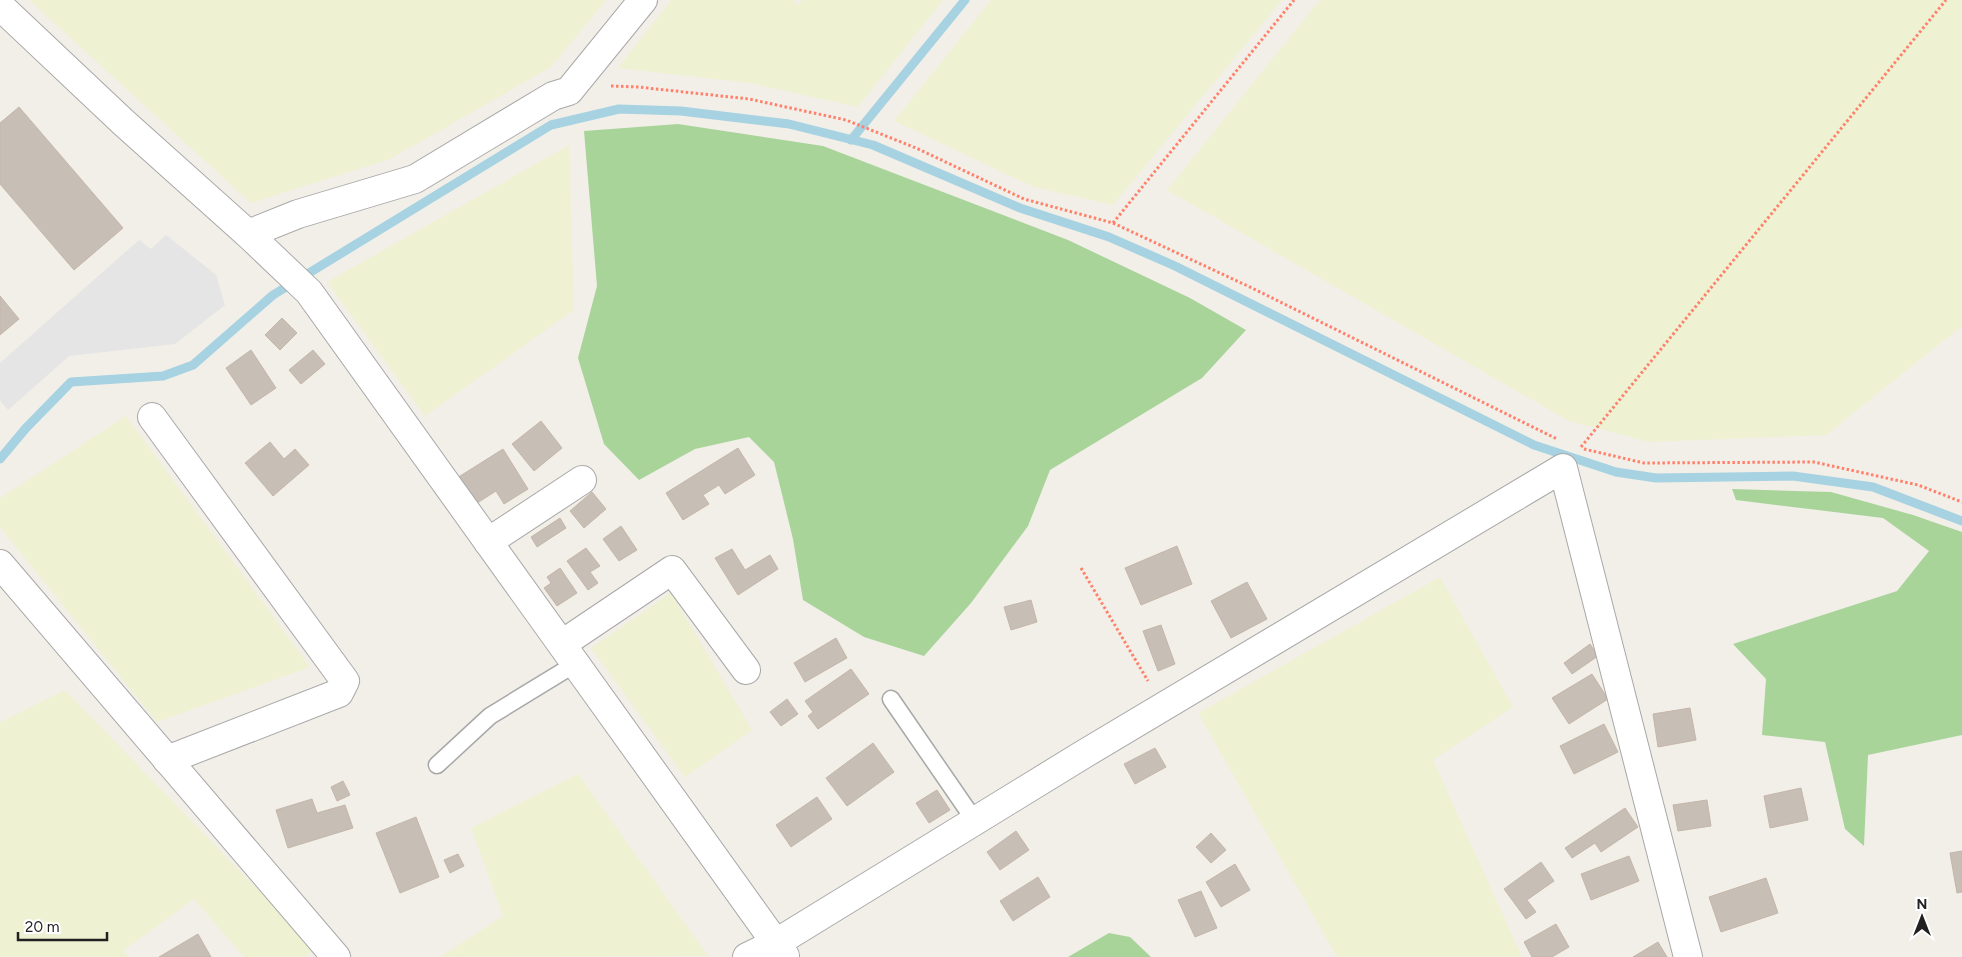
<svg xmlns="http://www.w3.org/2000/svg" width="1962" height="957" viewBox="0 0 1962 957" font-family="Figtree,sans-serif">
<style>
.farmland{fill:#eef1d2}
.forest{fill:#a8d49a}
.parking{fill:#e5e5e5}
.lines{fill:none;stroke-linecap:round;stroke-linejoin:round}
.stream{stroke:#a6d2e2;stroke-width:9}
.building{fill:#c7beb6;stroke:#c5b6a9}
.service-casing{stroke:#a8a8a8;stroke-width:19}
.minor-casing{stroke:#a8a8a8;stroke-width:30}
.path{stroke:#ff816c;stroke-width:3;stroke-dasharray:2.5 2.5;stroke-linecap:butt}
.service{stroke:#fff;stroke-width:16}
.minor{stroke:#fff;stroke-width:28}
</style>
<rect width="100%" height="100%" fill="#f2efe8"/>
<!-- farmland -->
<g class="farmland">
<path d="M29,0h577l-55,67 -161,92 -139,44z"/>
<path d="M671,0h121l6,5 4,-5h141l-85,107 -109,-24 -131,-15z"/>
<path d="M991,0h291l-169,205 -79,-18 -140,-66z"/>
<path d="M1320,0h642v326l-136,109 -177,7 -80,-21 -402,-231z"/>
<path d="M569,145l5,165 -149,106 -98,-134z"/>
<path d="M126,416l184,251 -153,55 -157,-195v-29z"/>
<path d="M1440,577l73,130 -80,53 89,197h-185l-139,-244z"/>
<path d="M671,593l81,137 -67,47 -94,-129z"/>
<path d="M65,690l250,259 -10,8h-61l-50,-58 -70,51 4,7h-128v-235z"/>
<path d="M578,774l130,182 -268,1 63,-41 -32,-88z"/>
</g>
<!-- forest -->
<g class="forest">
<path d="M678,124l145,22 245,94 122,58 56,32 -44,48 -152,92 -22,56 -57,77 -47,53 -60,-19 -61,-37 -10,-61 -19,-77 -25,-25 -54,12 -56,31 -35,-36 -26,-86 19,-72 -13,-155z"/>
<path d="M1732,489l99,3 82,23 49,17v203l-94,20 -4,91 -19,-17 -20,-87 -63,-7 4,-56 -33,-35 164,-53 32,-40 -46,-33 -147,-18z"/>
<path d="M1109,933l21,4 21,20h-83z"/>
</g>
<!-- parking -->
<path class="parking" d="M166,235l50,40 9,30 -50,39 -106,12 -61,54 -8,-10v-37l139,-123 12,9z"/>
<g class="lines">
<!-- stream -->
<g class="stream">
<path d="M851,140l114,-140"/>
<path d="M0,459l26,-31 45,-46 92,-6 30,-11 80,-70 278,-170 68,-16 62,2 108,13 84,21 147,63 89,29 66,29 359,179 82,27 40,6 137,-2 80,11 89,34"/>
</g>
</g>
<!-- building -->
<g class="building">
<path d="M19,107l104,121 -49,42 -74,-86v-61z"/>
<path d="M0,296l19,23 -19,16z"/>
<path d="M282,318l15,15 -17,17 -15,-15z"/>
<path d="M251,350l25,38 -25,17 -25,-37z"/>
<path d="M313,350l12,14 -24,20 -12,-14z"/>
<path d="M541,421l21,27 -28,23 -22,-27z"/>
<path d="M270,442l14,17 11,-10 14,16 -36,31 -28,-33z"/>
<path d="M738,448l17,27 -30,19 -6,-9 -16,10 6,9 -26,16 -17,-27z"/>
<path d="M503,449l25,40 -24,15 -8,-13 -22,14 -17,-27z"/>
<path d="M592,492l14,17 -22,19 -14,-17z"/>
<path d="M560,518l6,10 -29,19 -6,-10z"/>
<path d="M621,526l16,24 -18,11 -16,-22z"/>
<path d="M1177,546l15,38 -51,21 -16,-37z"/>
<path d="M586,548l14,18 -10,6 8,11 -10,7 -21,-29z"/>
<path d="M732,549l13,21 25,-15 8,14 -40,26 -23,-37z"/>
<path d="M560,568l17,25 -20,13 -13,-18 7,-5 -4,-6z"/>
<path d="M1247,582l20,37 -36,19 -20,-37z"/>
<path d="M1031,600l6,22 -26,8 -7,-23z"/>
<path d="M1161,625l14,39 -17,7 -15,-40z"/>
<path d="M836,638l11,20 -42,24 -11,-19z"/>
<path d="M1590,644l8,12 -26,18 -8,-11z"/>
<path d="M851,669l18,25 -51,35 -10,-13 5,-4 -8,-11z"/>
<path d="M1592,674l16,25 -39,25 -17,-26z"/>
<path d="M787,699l11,15 -17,12 -11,-14z"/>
<path d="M1690,708l6,32 -38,7 -5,-33z"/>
<path d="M1604,724l14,28 -44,22 -14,-28z"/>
<path d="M873,743l21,29 -47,34 -21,-28z"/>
<path d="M1155,748l11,19 -31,17 -11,-20z"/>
<path d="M343,781l7,14 -13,6 -6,-14z"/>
<path d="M1801,788l7,32 -38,8 -6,-32z"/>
<path d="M937,790l13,20 -21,13 -13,-20z"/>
<path d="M817,797l15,22 -41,28 -15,-22z"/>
<path d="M312,799l5,14 28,-8 8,23 -65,20 -12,-38z"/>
<path d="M1707,800l4,26 -33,5 -5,-26z"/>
<path d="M1625,808l13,19 -37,25 -6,-9 -23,15 -7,-10z"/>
<path d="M416,817l23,60 -39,16 -24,-60z"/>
<path d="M1016,831l13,19 -29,20 -13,-18z"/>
<path d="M1211,833l15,17 -15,13 -15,-16z"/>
<path d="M1962,851v41l-5,1 -7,-40z"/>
<path d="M458,854l6,12 -14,7 -6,-13z"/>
<path d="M1629,856l10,25 -48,19 -10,-26z"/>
<path d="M1541,862l13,19 -27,19 9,12 -10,7 -22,-30z"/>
<path d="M1235,864l15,26 -29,17 -15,-25z"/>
<path d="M1038,877l12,20 -37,24 -13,-20z"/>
<path d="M1766,878l12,35 -57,19 -12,-35z"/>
<path d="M1201,891l16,37 -22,9 -17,-37z"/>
<path d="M1556,924l13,23 -17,10h-20l-8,-15z"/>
<path d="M198,934l13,23h-52z"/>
<path d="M1658,942l9,15h-34z"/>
</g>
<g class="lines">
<defs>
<g id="service">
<path d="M891,699l84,122"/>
<path d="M437,765l53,-49 85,-52"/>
</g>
<g id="minor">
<path d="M0,6l123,116 125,112 61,58 476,664"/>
<path d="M248,234l50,-20 117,-35 138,-83 16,-5 74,-91"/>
<path d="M152,417l193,264 -6,12 -172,67"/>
<path d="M488,542l94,-62"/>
<path d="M0,564l336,393"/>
<path d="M562,644l110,-74 74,100"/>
<path d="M747,957l29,-14 308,-189 479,-286 125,489"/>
</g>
</defs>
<!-- service casing -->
<use href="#service" class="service-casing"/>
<!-- minor casing -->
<use href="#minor" class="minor-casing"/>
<!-- path -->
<g class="path">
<path d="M611,86l27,1 111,12 97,21 70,28 108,51 89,24 139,65 305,151"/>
<path d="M1113,223l181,-223"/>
<path d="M1581,447l365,-447"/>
<path d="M1584,449l60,14 170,-1 104,23 44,17"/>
<path d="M1081,568l67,113"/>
</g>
<!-- service -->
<use href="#service" class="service"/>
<!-- minor -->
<use href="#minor" class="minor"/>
</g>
<!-- north arrow -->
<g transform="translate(1922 917)" stroke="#ffffff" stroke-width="4" paint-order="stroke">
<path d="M0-4L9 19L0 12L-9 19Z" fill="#212121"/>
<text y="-8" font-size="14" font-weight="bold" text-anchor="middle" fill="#212121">N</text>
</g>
<!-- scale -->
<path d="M18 932v8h89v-8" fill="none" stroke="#212121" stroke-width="2.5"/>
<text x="25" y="932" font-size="15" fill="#212121" stroke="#ffffff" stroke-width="4" paint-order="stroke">20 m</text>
</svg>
